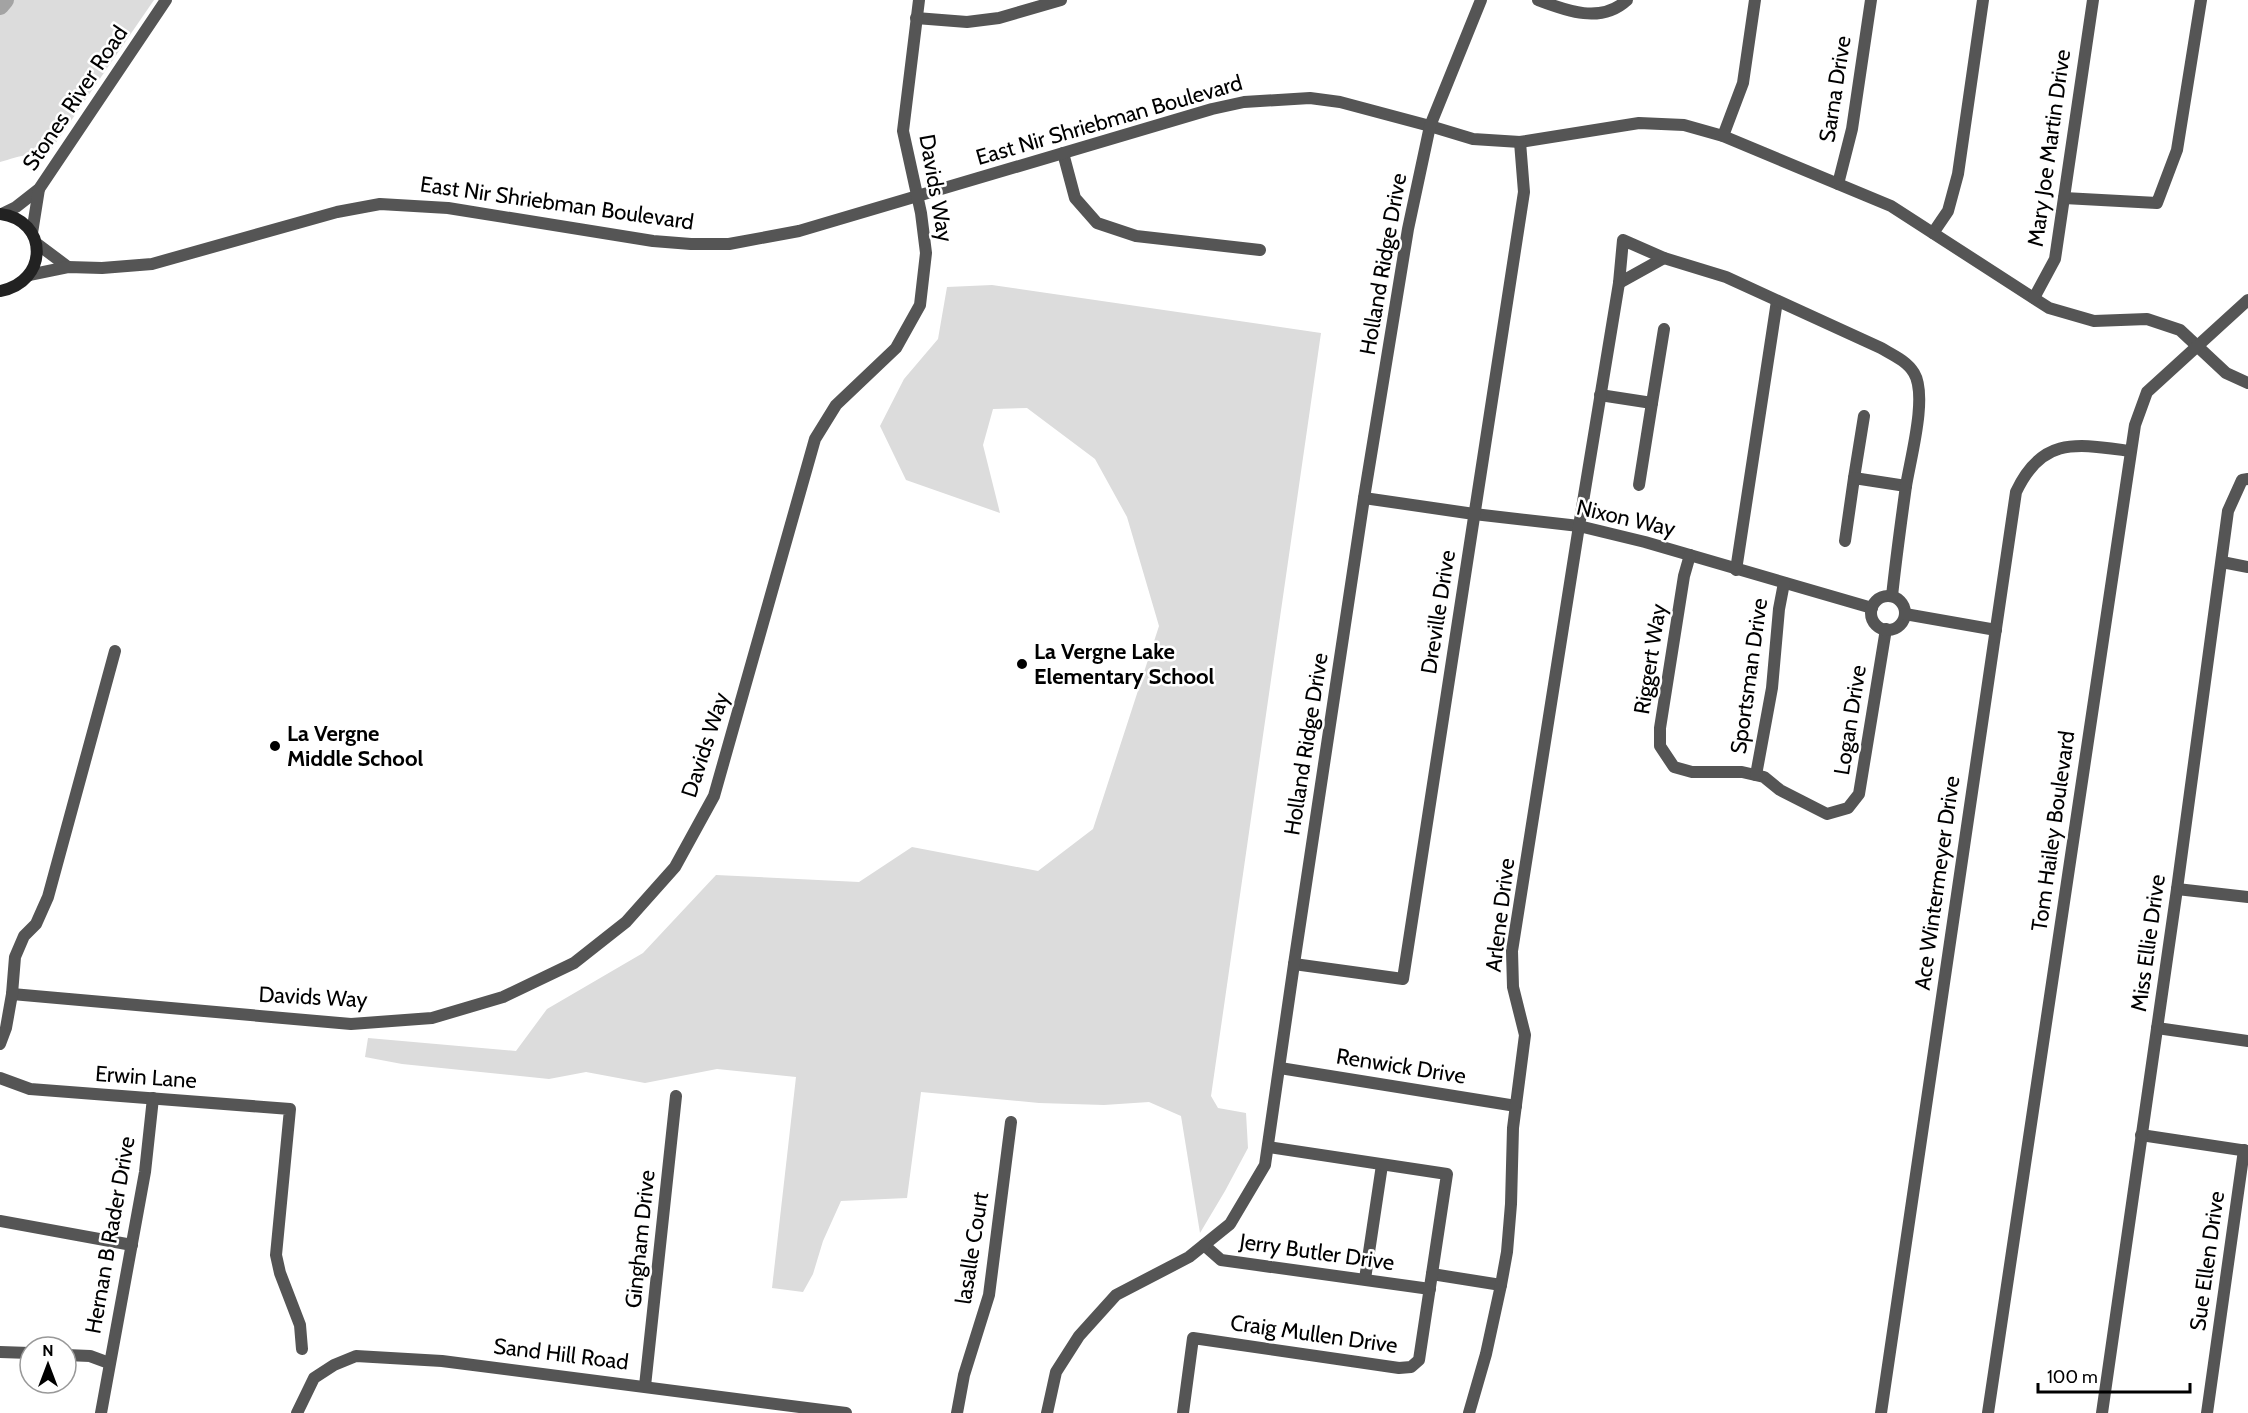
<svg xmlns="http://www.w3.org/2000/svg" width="2248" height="1413" viewBox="0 0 2248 1413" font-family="Cabin,sans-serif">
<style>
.green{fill:#dcdcdc}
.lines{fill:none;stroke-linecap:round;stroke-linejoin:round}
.river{stroke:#a3a3a3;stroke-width:18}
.street{stroke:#555;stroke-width:12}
.secondary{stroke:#222;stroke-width:12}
.poi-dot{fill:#000;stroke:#fff;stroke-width:2}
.labels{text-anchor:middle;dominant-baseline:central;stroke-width:5;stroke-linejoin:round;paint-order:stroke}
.street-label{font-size:22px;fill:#000;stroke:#fff}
.poi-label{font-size:22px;font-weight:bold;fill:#000;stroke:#fff;text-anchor:start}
</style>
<rect width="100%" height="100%" fill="#fff"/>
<!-- green -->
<g class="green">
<path d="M0,0h154l-110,160c-14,-10 -29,-2 -44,2z"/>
<path d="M992,285l329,48 -110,763 7,12 28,5 2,35 -23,43 -25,42 -19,-117 -32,-14 -45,3 -65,-2 -118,-11 -14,106 -66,3 -18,40 -10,33 -10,18 -31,-4 24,-211 -79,-8 -72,14 -59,-11 -37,7 -147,-15 -37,-7 3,-19 148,13 31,-42 96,-56 73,-78 143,7 53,-35 126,24 55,-42 66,-203 -32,-109 -32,-58 -68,-51 -34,1 -10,36 17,68 -94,-33 -26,-54 24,-47 34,-40 9,-52z"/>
</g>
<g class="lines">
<!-- river -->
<path class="river" d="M0,6l5,-6"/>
<!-- street -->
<g class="street">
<path d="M1538,0c29,11 63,24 89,0"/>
<path d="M916,18l51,4 32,-4 62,-18"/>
<path d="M1723,136l20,-53 12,-83"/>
<path d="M1063,153l12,45 22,25 39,13 124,14"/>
<path d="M1838,184l14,-55 19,-129"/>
<path d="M2064,198l93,5 20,-53 24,-150"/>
<path d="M2,214l14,-7 23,-18 127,-189"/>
<path d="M32,233l7,-44"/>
<path d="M1933,233l15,-22 10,-37 25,-174"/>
<path d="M36,243l32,24"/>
<path d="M29,275l39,-8 34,1 50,-4 185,-52 43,-8 68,4 205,33 38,3h38l70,-13 413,-122 32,-7 66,-4 30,4 90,24 43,13 47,3 119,-19 45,2 39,11 168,70 158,102 45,13 53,-2 33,11 46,43 22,10"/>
<path d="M1619,283l45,-25"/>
<path d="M2034,298l21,-39 38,-259"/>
<path d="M1600,395l52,8 12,-74"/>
<path d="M1854,478l10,-62"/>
<path d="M1639,485l13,-82"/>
<path d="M1364,498l110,16 105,12 66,16 227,66"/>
<path d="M1845,541l9,-63 52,8"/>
<path d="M1690,555l-6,21 -24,152v18l14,21 18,5h50l22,5 16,13 47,24 21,-6 11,-14 27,-165"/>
<path d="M2222,562l26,5"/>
<path d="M1736,570l41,-269"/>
<circle cx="1888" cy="613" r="17"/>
<path d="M1905,614l91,16"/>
<path d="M1756,775l16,-87 7,-79 5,-26"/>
<path d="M2177,889l71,8"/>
<path d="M1294,964l109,15 121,-787 -4,-50"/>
<path d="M12,994l339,30 81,-6 71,-21 71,-34 52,-41 49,-55 39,-71 101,-357 21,-34 60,-57 24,-43 6,-52 -5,-40 -18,-82 16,-131"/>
<path d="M2157,1028l91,13"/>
<path d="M0,1044l6,-16 6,-34 3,-37 9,-21 12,-12 12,-27 67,-246"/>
<path d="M1280,1068l236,38"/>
<path d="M0,1078l30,11 260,20 -14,146 4,18 20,52 2,24"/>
<path d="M2141,1135l107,16"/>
<path d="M0,1221l132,24"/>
<path d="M1204,1245l17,15 209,29"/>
<path d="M1432,1274l69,11"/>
<path d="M1365,1279l17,-114"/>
<path d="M0,1352l30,1"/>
<path d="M66,1355l24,1 19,7"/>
<path d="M645,1386l31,-290"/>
<path d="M101,1413l44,-241 8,-74"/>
<path d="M297,1413l17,-35 20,-13 22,-9 86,5 404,52"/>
<path d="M957,1413l7,-38 25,-80 22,-173"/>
<path d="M1047,1413l9,-41 23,-36 37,-41 73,-38 41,-33 35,-59 29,-201 70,-466 44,-269 22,-103 51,-126"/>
<path d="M1183,1413l10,-75 206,30 12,-1 8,-7 28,-186 -179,-27"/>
<path d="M1469,1413l17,-59 15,-69 6,-33 4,-48 2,-76 12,-93 -12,-48 -1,-36 67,-425 40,-243 4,-43 41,18 62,19 155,71c12,7 26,13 33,25 14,23 -4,87 -8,113 -5,36 -10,73 -14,110"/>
<path d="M1881,1413l135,-921c26,-56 61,-48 114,-41"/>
<path d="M1988,1413l147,-988 12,-33 101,-92"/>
<path d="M2102,1413l75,-524 51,-378 14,-31 6,-1"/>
<path d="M2207,1413l37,-263"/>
</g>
<!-- secondary -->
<path class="secondary" d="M0,214c49,6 49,68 0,77"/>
</g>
<!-- markers -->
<g class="poi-dot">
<circle cx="1022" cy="664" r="6"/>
<circle cx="275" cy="746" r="6"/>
</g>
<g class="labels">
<!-- street labels -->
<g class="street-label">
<text transform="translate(1835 89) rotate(-81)">Sarna Drive</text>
<text transform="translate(75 98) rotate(-56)">Stones River Road</text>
<text transform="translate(1109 120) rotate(-16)">East Nir Shriebman Boulevard</text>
<text transform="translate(2049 148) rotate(-82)">Mary Joe Martin Drive</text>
<text transform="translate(936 188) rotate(80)">Davids Way</text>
<text transform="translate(557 203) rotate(8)">East Nir Shriebman Boulevard</text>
<text transform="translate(1383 264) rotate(-80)">Holland Ridge Drive</text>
<text transform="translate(1626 518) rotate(13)">Nixon Way</text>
<text transform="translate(1438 612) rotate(-81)">Dreville Drive</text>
<text transform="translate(1650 659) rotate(-81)">Riggert Way</text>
<text transform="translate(1749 676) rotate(-82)">Sportsman Drive</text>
<text transform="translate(1850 720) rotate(-81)">Logan Drive</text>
<text transform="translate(1306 744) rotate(-81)">Holland Ridge Drive</text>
<text transform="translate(705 745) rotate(-72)">Davids Way</text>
<text transform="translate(2053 831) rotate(-82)">Tom Hailey Boulevard</text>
<text transform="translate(1937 883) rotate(-82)">Ace Wintermeyer Drive</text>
<text transform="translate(1500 915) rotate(-83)">Arlene Drive</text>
<text transform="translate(2148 943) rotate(-82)">Miss Ellie Drive</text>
<text transform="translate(313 997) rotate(3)">Davids Way</text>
<text transform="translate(1401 1066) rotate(9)">Renwick Drive</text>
<text transform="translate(146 1077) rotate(4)">Erwin Lane</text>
<text transform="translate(110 1235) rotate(-80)">Hernan B Rader Drive</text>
<text transform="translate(640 1239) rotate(-84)">Gingham Drive</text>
<text transform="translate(972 1248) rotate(-81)">lasalle Court</text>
<text transform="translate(1317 1252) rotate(8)">Jerry Butler Drive</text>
<text transform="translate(2207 1261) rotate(-82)">Sue Ellen Drive</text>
<text transform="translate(1314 1334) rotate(8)">Craig Mullen Drive</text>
<text transform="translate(561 1354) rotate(7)">Sand Hill Road</text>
</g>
<!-- poi labels -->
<g class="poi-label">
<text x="1034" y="651">La Vergne Lake<tspan x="1034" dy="25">Elementary School</tspan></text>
<text x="287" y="733">La Vergne<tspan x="287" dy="25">Middle School</tspan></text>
</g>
</g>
<!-- north arrow -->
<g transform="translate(48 1365)"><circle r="28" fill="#ffffff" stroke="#999999" stroke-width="1.5"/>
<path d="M0-4.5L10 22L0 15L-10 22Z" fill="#000000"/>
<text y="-9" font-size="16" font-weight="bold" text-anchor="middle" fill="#000000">N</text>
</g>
<!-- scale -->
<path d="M2038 1383v9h152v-9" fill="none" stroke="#000000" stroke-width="3"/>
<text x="2047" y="1383" font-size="18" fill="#000000" stroke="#ffffff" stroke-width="4.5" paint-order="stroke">100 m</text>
</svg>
